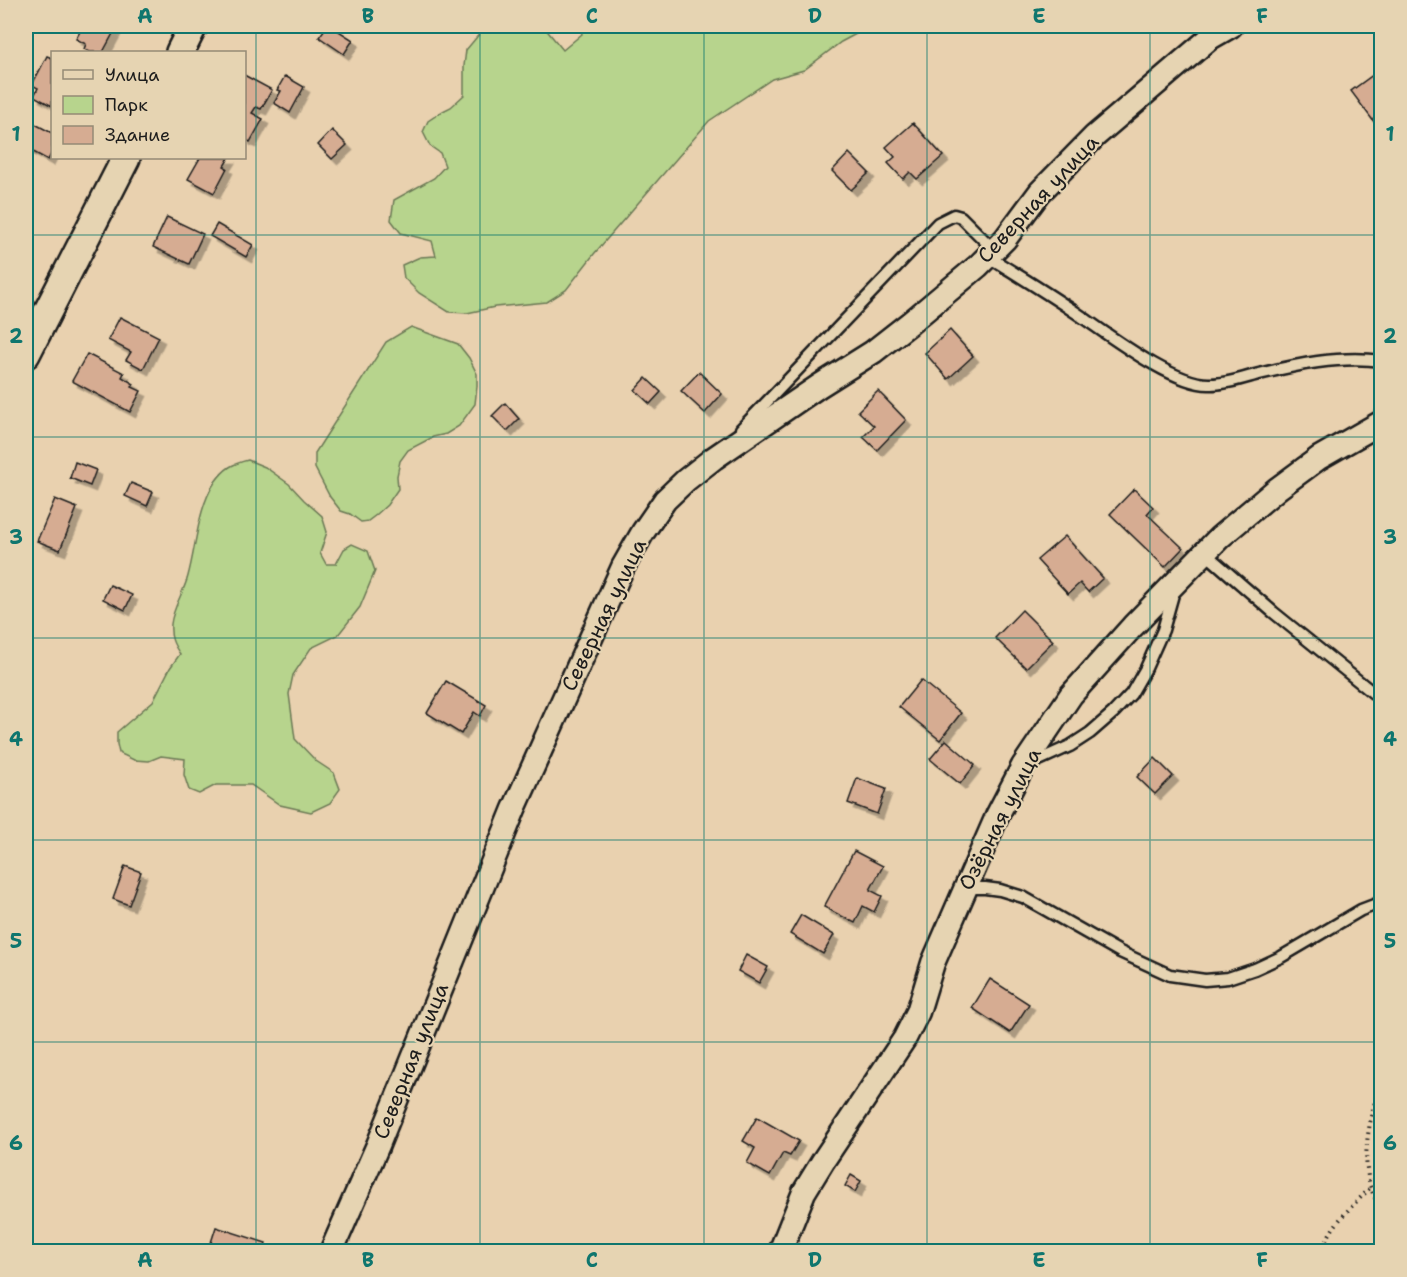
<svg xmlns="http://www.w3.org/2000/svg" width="1407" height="1277" viewBox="0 0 1407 1277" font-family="'Shantell Sans',sans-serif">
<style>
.green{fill:#b7d48d;stroke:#6a7854;stroke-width:1.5}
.building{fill:#d6ac92;stroke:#1c1c1c;stroke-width:1.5;filter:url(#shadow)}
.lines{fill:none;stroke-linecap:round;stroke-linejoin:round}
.service-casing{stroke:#1c1c1c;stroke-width:15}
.minor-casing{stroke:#1c1c1c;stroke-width:27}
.tertiary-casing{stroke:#1c1c1c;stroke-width:32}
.path{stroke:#1c1c1c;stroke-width:4;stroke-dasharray:1.5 4.5;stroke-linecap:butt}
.service{stroke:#e6d4b2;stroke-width:10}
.minor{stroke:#e6d4b2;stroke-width:22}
.tertiary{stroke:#e6d4b2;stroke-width:27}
.grid{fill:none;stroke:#0f766e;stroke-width:1.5;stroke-opacity:0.55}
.labels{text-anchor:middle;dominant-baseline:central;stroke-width:4.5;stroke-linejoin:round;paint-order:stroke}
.street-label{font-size:21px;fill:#1c1c1c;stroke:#e6d4b2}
.neatline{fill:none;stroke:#0f766e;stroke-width:2}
.grid-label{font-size:20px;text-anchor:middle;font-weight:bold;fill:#0f766e}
</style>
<defs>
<filter id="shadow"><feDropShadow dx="5.5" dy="5.5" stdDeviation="0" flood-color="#0004"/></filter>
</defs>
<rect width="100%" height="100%" fill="#e9d1af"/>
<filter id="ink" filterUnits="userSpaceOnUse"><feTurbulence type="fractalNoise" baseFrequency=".0167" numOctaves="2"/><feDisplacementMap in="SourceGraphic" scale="12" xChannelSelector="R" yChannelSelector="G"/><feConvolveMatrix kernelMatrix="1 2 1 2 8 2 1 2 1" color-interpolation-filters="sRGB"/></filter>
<g filter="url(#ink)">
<!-- green -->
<g class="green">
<path d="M486,26h55l3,1 19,23 19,-16 -2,-8h291l-30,16 -37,28 -32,9 -63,42 -115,133 -28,36 -19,12 -52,5 -28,6 -18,-1 -30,-19 -15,-15 -2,-13 18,-8 16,-1 -4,-15 -31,-8 -10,-13 3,-20 40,-22 11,-12 -5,-13 -10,-7 -7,-14 5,-11 15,-10 8,-4 13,-12v-29l2,-16z"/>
<path d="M411,327l47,17 11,14 8,16v12l-2,18 -16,22 -13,8 -13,3 -25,13 -8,11 -3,15 1,13 -11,16 -11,10 -8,6 -7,1 -11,-8 -9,-3 -11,-14 -15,-29v-15l71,-111z"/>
<path d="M248,460l17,7 24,17 15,16 18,16 5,16 -7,21 6,11h10l8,-15 8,-5 16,7 7,20 -15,36 -22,28 -27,13 -18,27 -4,19 6,45 21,22 18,12 6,16 -10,14 -19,9 -31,-7 -29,-20h-35l-17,9 -10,-4 -5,-15 1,-16 -24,-3 -12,5 -15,-1 -15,-7 -2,-9v-12l36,-31 17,-33 10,-14c-7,-10 -10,-17 -9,-30 2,-17 13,-32 17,-48 8,-29 10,-69 27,-94 10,-14 17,-18 33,-22z"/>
</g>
<!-- building -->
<g class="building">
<path d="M83,26h28l5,2 -13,24h-13l-6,-3 2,-5 -10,-5z"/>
<path d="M327,26h4l22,14 -9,14 -25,-17z"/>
<path d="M47,56l5,2v48l-18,-10 4,-8 -6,-3z"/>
<path d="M1381,69l1,54 -5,3 -26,-35z"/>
<path d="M244,75l28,15 -11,19 -5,-2 -4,6 11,6 -13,23 -6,-3z"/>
<path d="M285,76l19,11 -14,26 -16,-10 7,-12 -4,-1z"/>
<path d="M913,123l30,33 -26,23 -7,-7 -7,7 -15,-16 7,-6 -9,-10z"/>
<path d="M35,124l17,9v19l-4,8 -22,-12v-20l5,3z"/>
<path d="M332,130l15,15 -15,14 -14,-14z"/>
<path d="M849,153l20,20 -18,17 -19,-19z"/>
<path d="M200,158h29l-5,8 3,2 -13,25 -26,-14z"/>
<path d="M167,217l36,17 -14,30 -36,-17z"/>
<path d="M217,224l36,21 -7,12 -36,-21z"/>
<path d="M120,317l39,20 -16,32 -17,-9 5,-8 -23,-12z"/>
<path d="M950,330l23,26 -25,23 -23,-26z"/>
<path d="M87,354l37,19 -2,4 12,7 -2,3 9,4 -11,21 -58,-31z"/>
<path d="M699,372l23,22 -17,19 -24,-22z"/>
<path d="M646,378l15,14 -11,12 -15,-14z"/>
<path d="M878,391l28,29 -29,30 -14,-13 11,-11 -16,-15z"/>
<path d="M505,403l14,16 -12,12 -15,-15z"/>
<path d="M75,462l21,8 -6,16 -20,-8z"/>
<path d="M131,483l22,9 -6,14 -22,-10z"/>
<path d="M1134,489l19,18 -6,7 36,34 -18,19 -55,-53z"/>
<path d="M55,499l22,9 -17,42 -23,-9z"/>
<path d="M1065,536l38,42 -15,14 -8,-9 -12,11 -31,-34z"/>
<path d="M110,585l22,10 -7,15 -22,-11z"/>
<path d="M1022,610l31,31 -27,27 -31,-30z"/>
<path d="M921,680l40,33 -21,27 -41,-33z"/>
<path d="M446,681l40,24 -6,11 -6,-4 -13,22 -34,-21z"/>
<path d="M946,740l29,25 -15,19 -30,-25z"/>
<path d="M1155,758l18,18 -18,18 -18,-17z"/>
<path d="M857,778l29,11 -9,25 -29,-11z"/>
<path d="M854,851l29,15 -13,24 12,6 -8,16 -11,-6 -8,17 -31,-16z"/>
<path d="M125,866l16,6 -12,33 -16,-6z"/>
<path d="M801,915l33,20 -11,19 -33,-20z"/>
<path d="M746,955l22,12 -9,16 -21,-12z"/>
<path d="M990,979l39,25 -19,29 -38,-25z"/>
<path d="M757,1117l42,24 -9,15 -7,-3 -13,23 -23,-13 8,-15 -12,-7z"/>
<path d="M851,1175l10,6 -6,11 -10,-6z"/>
<path d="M216,1227l50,16 -3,9h-55z"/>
</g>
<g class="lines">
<defs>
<g id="service">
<path d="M987,256c29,18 57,35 85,54 32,21 101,76 139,74 15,0 30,-5 44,-9 40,-10 85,-20 127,-14"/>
<path d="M741,429l197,-206 16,-8 7,2 33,33"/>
<path d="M1205,553l68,59 109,88"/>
<path d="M1028,765l42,-19 20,-13 23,-20 18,-19 15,-26 17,-38 11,-39"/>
<path d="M965,888h20l15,2 23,7 97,55 50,23 35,5 23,-2 27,-9 26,-12 80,-47 21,-8"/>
</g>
<g id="minor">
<path d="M331,1252l47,-107 136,-336 109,-242 20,-35 22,-32 21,-20 28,-22 105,-72 54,-34 37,-29 68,-57 27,-27 35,-47 55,-56 115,-98 21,-12"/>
<path d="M780,1252l24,-60 19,-31 82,-123 13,-26 15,-49 65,-149 25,-48 48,-71 62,-69 87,-89 57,-48 42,-31 63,-36"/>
</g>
<g id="tertiary">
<path d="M180,52l13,-26"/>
<path d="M26,354l100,-196"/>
</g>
</defs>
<!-- service casing -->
<use href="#service" class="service-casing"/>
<!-- minor casing -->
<use href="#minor" class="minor-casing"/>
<!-- tertiary casing -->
<use href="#tertiary" class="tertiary-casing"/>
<!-- path -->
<g class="path">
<path d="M1382,1074c-11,45 -29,94 0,136"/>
<path d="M1323,1252c5,-26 30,-46 47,-64"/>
</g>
<!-- service -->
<use href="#service" class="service"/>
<!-- minor -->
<use href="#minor" class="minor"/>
<!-- tertiary -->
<use href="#tertiary" class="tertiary"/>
</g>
</g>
<!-- grid -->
<path class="grid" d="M256,26v1226M480,26v1226M704,26v1226M927,26v1226M1150,26v1226M26,235h1356M26,437h1356M26,638h1356M26,840h1356M26,1042h1356"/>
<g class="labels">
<!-- street labels -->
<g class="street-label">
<text transform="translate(1038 199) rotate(-47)">Северная улица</text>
<text transform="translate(604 615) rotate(-64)">Северная улица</text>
<text transform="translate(1000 819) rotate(-63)">Озёрная улица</text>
<text transform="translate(411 1061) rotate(-68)">Северная улица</text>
</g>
</g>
<!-- margin -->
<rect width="1407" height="1277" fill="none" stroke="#e6d4b2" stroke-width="66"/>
<!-- legend -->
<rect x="51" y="51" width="195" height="108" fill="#e6d4b2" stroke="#958a76" stroke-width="1.5"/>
<rect x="63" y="70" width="30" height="9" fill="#e6d4b2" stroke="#958a76" stroke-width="1.5"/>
<text x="105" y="81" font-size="18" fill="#1c1c1c">Улица</text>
<rect x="63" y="96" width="30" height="18" fill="#b7d48d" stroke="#958a76" stroke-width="1.5"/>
<text x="105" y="111" font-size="18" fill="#1c1c1c">Парк</text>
<rect x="63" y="126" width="30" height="18" fill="#d6ac92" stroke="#958a76" stroke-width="1.5"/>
<text x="105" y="141" font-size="18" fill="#1c1c1c">Здание</text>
<rect x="33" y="33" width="1341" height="1211" class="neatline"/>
<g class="grid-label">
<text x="145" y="23">A</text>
<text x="368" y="23">B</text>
<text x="592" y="23">C</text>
<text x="815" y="23">D</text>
<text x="1039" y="23">E</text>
<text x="1262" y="23">F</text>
<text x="16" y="141">1</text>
<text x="1390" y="141">1</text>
<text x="16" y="343">2</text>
<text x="1390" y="343">2</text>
<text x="16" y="544">3</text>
<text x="1390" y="544">3</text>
<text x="16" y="746">4</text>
<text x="1390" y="746">4</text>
<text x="16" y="948">5</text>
<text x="1390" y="948">5</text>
<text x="16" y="1150">6</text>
<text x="1390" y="1150">6</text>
<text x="145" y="1267">A</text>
<text x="368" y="1267">B</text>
<text x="592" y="1267">C</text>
<text x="815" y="1267">D</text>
<text x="1039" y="1267">E</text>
<text x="1262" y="1267">F</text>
</g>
</svg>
